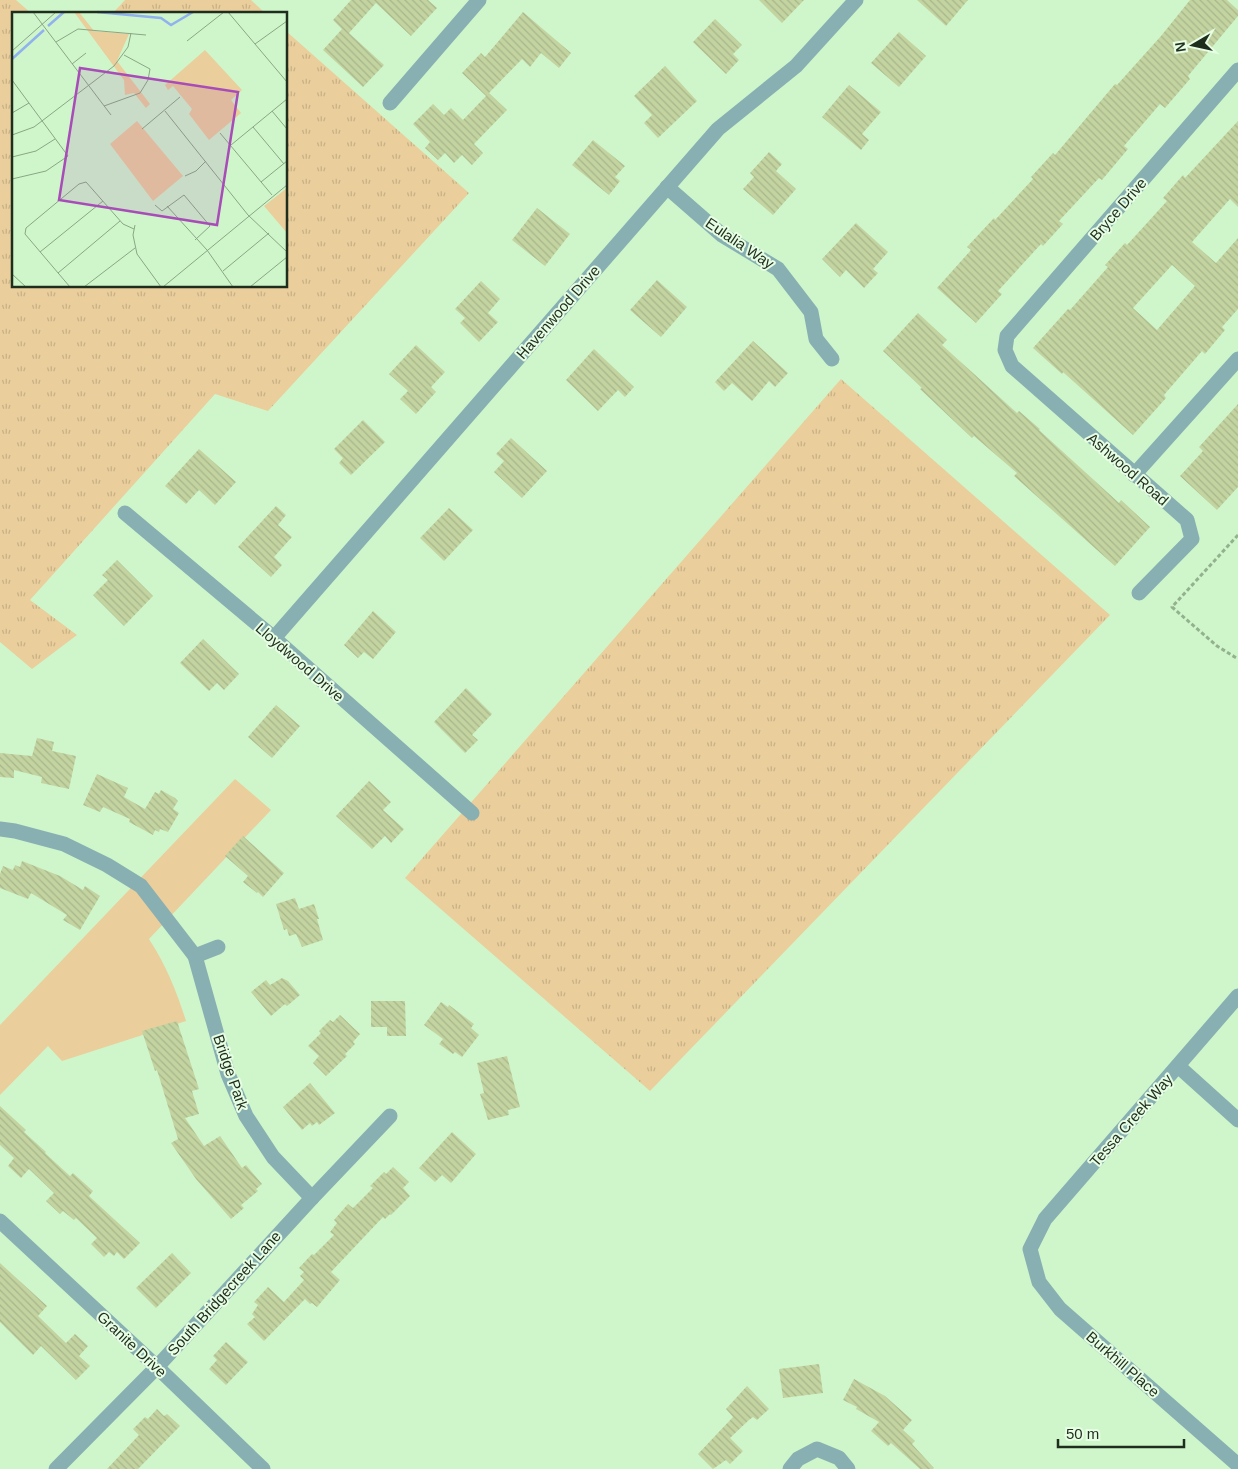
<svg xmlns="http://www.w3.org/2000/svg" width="1238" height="1469" viewBox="0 0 1238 1469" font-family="Arial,sans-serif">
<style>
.grass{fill:url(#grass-tufts)}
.green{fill:#eace9c}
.building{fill:url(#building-back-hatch);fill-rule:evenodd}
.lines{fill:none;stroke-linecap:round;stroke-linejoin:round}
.path{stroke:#93b18f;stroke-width:3;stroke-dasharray:4 2.5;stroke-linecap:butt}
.minor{stroke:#88b0b3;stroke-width:15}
.labels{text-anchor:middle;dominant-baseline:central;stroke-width:4;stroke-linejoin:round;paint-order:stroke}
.street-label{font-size:15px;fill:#1f2d1d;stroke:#e7fee4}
.inset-river{fill:none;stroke:#90b2ef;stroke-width:2.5}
.inset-road{fill:none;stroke:#89a685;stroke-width:1}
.view{fill:#a84cb7;fill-opacity:0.15;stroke:#a84cb7;stroke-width:2.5}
.inset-edge{fill:none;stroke:#1f2d1d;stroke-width:2.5}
</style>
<defs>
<pattern id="grass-tufts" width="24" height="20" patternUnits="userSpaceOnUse" patternTransform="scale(1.25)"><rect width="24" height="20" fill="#eace9c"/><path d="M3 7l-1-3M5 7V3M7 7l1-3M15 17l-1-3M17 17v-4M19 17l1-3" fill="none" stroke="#c8b186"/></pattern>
<pattern id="building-back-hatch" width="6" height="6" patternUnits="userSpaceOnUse" patternTransform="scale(1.25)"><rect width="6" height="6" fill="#c4d4a1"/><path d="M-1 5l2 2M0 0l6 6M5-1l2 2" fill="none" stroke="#a8b68a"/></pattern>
</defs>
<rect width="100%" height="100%" fill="#cff6ca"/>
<!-- grass -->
<g class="grass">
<path d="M0,0h16l16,14h-18v272h272v-255l183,162 -201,218 -53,-17 -185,206 47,35 -45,34 -32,-27z"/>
<path d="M125,0h126l15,14h-154z"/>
<path d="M841,379l269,236 -460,476 -245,-213z"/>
</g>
<!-- green -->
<path class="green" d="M235,779l36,31 -122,129c17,26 28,53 37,82l-124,40 -14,-15 -48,49v-70z"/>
<!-- building -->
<g class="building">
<path d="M351,0h77l9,8 -26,28 -35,-33 -27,30 35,32 -21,22 -40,-37 19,-21 -9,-9z"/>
<path d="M759,0h45l-22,23z"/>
<path d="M917,0h51l-22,26z"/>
<path d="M1190,0h37l11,10v6l-50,60 2,3 -25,29 -5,-4 -36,42 4,3 -26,31 -3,-2 -40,43 4,3 -20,22 -2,-2 -43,47 4,3 -26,29 -39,-35 34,-38 -4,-3 27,-29 1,2 38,-41 -2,-2 22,-24 2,2 60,-71 2,1 44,-49z"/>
<path d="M523,12l48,41 -12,15 -18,-15 -11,14 -8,-8 -33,34 18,17 -33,34 9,9 -11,12 -10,-10 -8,8 -9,-10 -7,7 -13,-12 5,-6 -17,-18 20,-20 11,11 7,-7 12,12 23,-24 -24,-23 19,-20 4,4z"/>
<path d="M715,19l27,26 -9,9 6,6 -13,14 -33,-32z"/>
<path d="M899,32l27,24 -27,31 -28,-24z"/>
<path d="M665,66l32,35 -39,37 -14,-15 8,-8 -18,-19z"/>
<path d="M849,85l32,27 -19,22 7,6 -8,10 -39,-33z"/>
<path d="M1238,121v86l-8,-8 -38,43 24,21 22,-25v71l-16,18 3,3 -20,24 -3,-3 -38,44 2,3 -33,37 -70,-63 -1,2 -29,-26 35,-39 2,1 38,-43 -3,-2 20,-22 2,2 40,-44 -4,-3 20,-23 2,3zM1172,265l23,21 -38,44 -24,-22z"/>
<path d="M593,140l32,26 -10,11 5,4 -11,14 -37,-30z"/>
<path d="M769,152l13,12 -6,7 20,18 -23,26 -30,-26 11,-12 -4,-4z"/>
<path d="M537,208l33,26 -25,32 -33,-26z"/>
<path d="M856,223l32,29 -15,17 5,4 -14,15 -18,-18 -6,7 -18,-18z"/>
<path d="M657,280l30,27 -26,30 -31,-27z"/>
<path d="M481,281l19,18 -12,14 10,9 -19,20 -19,-19 5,-5 -10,-9z"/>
<path d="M918,313l29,27 -5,5 75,68 2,-2 21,18 -1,1 80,73 2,-3 29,27 -35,39 -101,-90 3,-3 -43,-37 -2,2 -52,-49 2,-1 -39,-37z"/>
<path d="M753,341l35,32 -13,14 -6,-6 -17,20 -20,-18 -8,8 -9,-9z"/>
<path d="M416,345l29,27 -14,15 5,5 -20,22 -16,-15 8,-8 -19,-17z"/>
<path d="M594,349l40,38 -9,10 -7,-7 -20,21 -32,-31z"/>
<path d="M1238,404v83l-21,23 -37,-34 23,-25 -4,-4z"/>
<path d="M363,420l22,22 -34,33 -12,-12 4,-5 -9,-9z"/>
<path d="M511,438l36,33 -25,27 -28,-26 10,-11 -8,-7z"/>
<path d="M199,449l37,33 -21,23 -16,-15 -13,14 -21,-18z"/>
<path d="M276,506l10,9 -8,10 14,12 -18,20 8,8 -11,12 -33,-30z"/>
<path d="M449,508l24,22 -29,31 -24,-23z"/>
<path d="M117,560l36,36 -29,30 -31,-31 15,-15 -6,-5z"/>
<path d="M373,611l23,21 -23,27 -9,-7 -6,6 -14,-13z"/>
<path d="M203,639l36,35 -15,16 -7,-7 -8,8 -29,-28z"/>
<path d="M466,688l26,26 -20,21 6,5 -13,13 -31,-31z"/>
<path d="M276,705l24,21 -28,32 -24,-21z"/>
<path d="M37,738l17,4 -2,9 24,5 -7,33 -28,-6 1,-6 -28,-7v8l-14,-1v-24l32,3z"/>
<path d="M97,774l31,14 -4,9 21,12 10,-17 4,2 2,-4 14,8 3,3 -5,8 6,4 -11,19 -8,-3 -1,3 -4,-2 -2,5 -24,-13 1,-3 -27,-12 -3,5 -17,-7z"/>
<path d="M369,781l22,21 -8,8 21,19 -13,14 -6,-7 -13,13 -36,-33z"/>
<path d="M243,836l41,37 -21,24 -5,-5 -1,1 -14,-11 5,-6 -23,-20z"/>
<path d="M22,861l38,15 23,14 2,-4 15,10 -20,34 -17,-10 4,-5 -36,-22 -3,6 -28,-11v-14l3,-8 10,4 2,-5 5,2z"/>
<path d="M295,898l4,11 15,-5 5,15h-2l6,21 -21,7 -6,-13 -7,2 -2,-7 -3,1 -8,-26z"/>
<path d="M282,978l6,3 12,14 -13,11 -2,-2 -14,12 -20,-24 15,-12 4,5z"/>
<path d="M371,1001h34l1,35h-19v-9h-16z"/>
<path d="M441,1002l7,5 1,-2 25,19 -3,4 8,7 -17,22 -7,-5 -2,2 -14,-10 4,-5 -19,-14z"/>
<path d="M340,1015l20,19 -7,8 2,2 -10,10 2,2 -21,20 -13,-13 6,-7 -11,-10 13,-13 -2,-2 11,-11 3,2z"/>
<path d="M177,1021l22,68 -7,2 7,23 -14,4 19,28 16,-10 22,32 4,-3 16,19 -6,5 2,2 -17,14 3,3 -13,11 -35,-40 -25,-36 7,-4 -21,-69 -2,1 -13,-40z"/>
<path d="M507,1056l13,51 -12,3 1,5 -21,5 -8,-26 4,-1 -7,-30z"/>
<path d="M310,1083l25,30 -16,12 -2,-3 -5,4 -2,-3 -8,7 -19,-23z"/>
<path d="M0,1106l26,24 -2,2 22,20 -1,1 25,23 3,-3 20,18 -4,5 51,47 -16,16 -7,-7 -3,4 -5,-4 -5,5 -13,-13 6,-6 -21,-20 -2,2 -11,-9 -3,3 -14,-13 8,-8 -25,-24 -8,9 -13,-12 6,-8 -14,-13z"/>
<path d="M452,1132l24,22 -25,29 -9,-8 -7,7 -16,-14z"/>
<path d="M393,1167l16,15 -6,6 7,8 -19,19 -1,-1 -5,5 -2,-2 -52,55 9,8 -23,27 -5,-4 -2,1 -5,-5 -41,42 -17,-17 8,-7 -3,-3 6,-9 -4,-3 14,-15 16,15 20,-22 -4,-4 4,-4 -5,-4 13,-14 2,1 20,-20 -4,-3 7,-9 -3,-3 14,-16 5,4 20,-20 -3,-2 14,-14 2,2z"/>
<path d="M172,1253l19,20 -35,35 -20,-20z"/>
<path d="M0,1263l47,43 -9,10 28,27 9,-9 13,12 -9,10 11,10 -14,14 -35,-34 -8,9 -33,-33z"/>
<path d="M226,1342l22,20 -22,23 -17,-16 8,-9 -4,-4z"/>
<path d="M819,1364l4,29 -40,5 -4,-29z"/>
<path d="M854,1379l31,17 27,24 -9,10 12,11 -3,3 22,24 -1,1h-13l-29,-26 -3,3 -17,-15 8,-9 -23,-13 1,-2 -14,-7z"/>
<path d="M747,1386l22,23 -12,11 -4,-3 -4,3 -19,18 13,13 -13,13 -4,-4 -13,9 -15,-15 35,-37 -7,-8z"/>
<path d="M157,1409l7,7 3,-2 13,12 -42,43h-31l32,-34 -6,-6 12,-12 3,2z"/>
</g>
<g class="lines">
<!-- path -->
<path class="path" d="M1238,535l-66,72 45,39 21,13"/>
<!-- minor -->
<g class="minor">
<path d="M390,103l89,-103"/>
<path d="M667,187l55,48 56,34 33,43 5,27 16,20"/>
<path d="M1134,475l104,-116"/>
<path d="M125,513l149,125 198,175"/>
<path d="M1139,593l53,-54 -5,-19 -175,-154 -7,-16 2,-14 231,-266"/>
<path d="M274,638l444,-509 78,-63 60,-66"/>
<path d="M0,829l15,2 49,13 43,21 34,21 54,70 33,118 18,42 27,41 39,41"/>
<path d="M195,956l23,-9"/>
<path d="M1238,996l-193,223 -15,30 9,33 21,27 178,156"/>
<path d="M1178,1066l60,54"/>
<path d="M0,1221l157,146 106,102"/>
<path d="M56,1469l101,-102 155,-169 78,-82"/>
<path d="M790,1469l8,-10 19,-10 22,9 9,11"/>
</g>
</g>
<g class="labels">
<!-- street labels -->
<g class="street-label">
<text transform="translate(1118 209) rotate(-49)">Bryce Drive</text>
<text transform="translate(740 243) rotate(34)">Eulalia Way</text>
<text transform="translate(558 312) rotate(-49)">Havenwood Drive</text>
<text transform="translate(1128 469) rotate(41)">Ashwood Road</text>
<text transform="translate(300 662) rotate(41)">Lloydwood Drive</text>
<text transform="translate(231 1072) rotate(71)">Bridge Park</text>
<text transform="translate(1131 1120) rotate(-49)">Tessa Creek Way</text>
<text transform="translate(224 1293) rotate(-48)">South Bridgecreek Lane</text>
<text transform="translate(132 1344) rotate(43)">Granite Drive</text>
<text transform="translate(1123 1364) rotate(41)">Burkhill Place</text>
</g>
</g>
<!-- overview -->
<g transform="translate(12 12)">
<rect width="275" height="275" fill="#cff6ca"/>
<path d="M193,38l37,40 -11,10 10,13 -32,27 -20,-26 3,-5 -19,-23 -5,4 -3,-5zM125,109l46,55 -30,25 -43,-57zM275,176v45l-23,-27z" fill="#eace9c"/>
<path d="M62,0h5l15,19 35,3 -12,27 33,43 -4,4 -12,-15 -9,2 -1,-15z" fill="#eace9c"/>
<path class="inset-river" d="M85,0l64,6 10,7 22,-13M36,14l16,-14M0,47l32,-29"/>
<path class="inset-road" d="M21,0l78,103M216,0l59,70M175,29l37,-29M44,30l22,-13 68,6M243,32l32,-23M0,39l44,-39M60,52l14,-11M0,68l56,76 -22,15 -34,8M92,94l36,-13 8,-13 2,-11 -26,-14M153,99l83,104 39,37M260,99l15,18M0,101l17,-10M241,115l31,37M130,117l38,-32M208,121l52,62M0,123l22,-8 80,-61 14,-19 3,-14M219,133l56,-46M0,145l24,-6 19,-12M173,164l11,-5 10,-10M249,170l26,-21M143,193l7,6 22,-16 26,31 -15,14M155,194l40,44 26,37M123,213l-2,10 4,19 24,33M28,240l63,-51M211,259l46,-38M46,261l62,-52M0,262l14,13M58,275l-45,-53 1,-6 53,-44 7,-2 37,42 11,5M72,275l51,-39M151,275l124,-102M238,275l37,-30"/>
<path class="view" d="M68,56l158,24 -21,133 -158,-25z"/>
<rect width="275" height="275" class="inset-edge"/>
</g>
<!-- north arrow -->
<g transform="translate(1193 45) rotate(261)" stroke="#e7fee4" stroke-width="4" paint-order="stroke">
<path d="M0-4L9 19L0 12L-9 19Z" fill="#1f2d1d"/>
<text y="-8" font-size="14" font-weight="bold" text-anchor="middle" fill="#1f2d1d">N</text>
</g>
<!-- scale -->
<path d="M1058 1439v8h126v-8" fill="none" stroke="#1f2d1d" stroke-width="2.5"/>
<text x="1066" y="1439" font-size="15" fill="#1f2d1d" stroke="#e7fee4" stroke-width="4" paint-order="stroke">50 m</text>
</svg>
